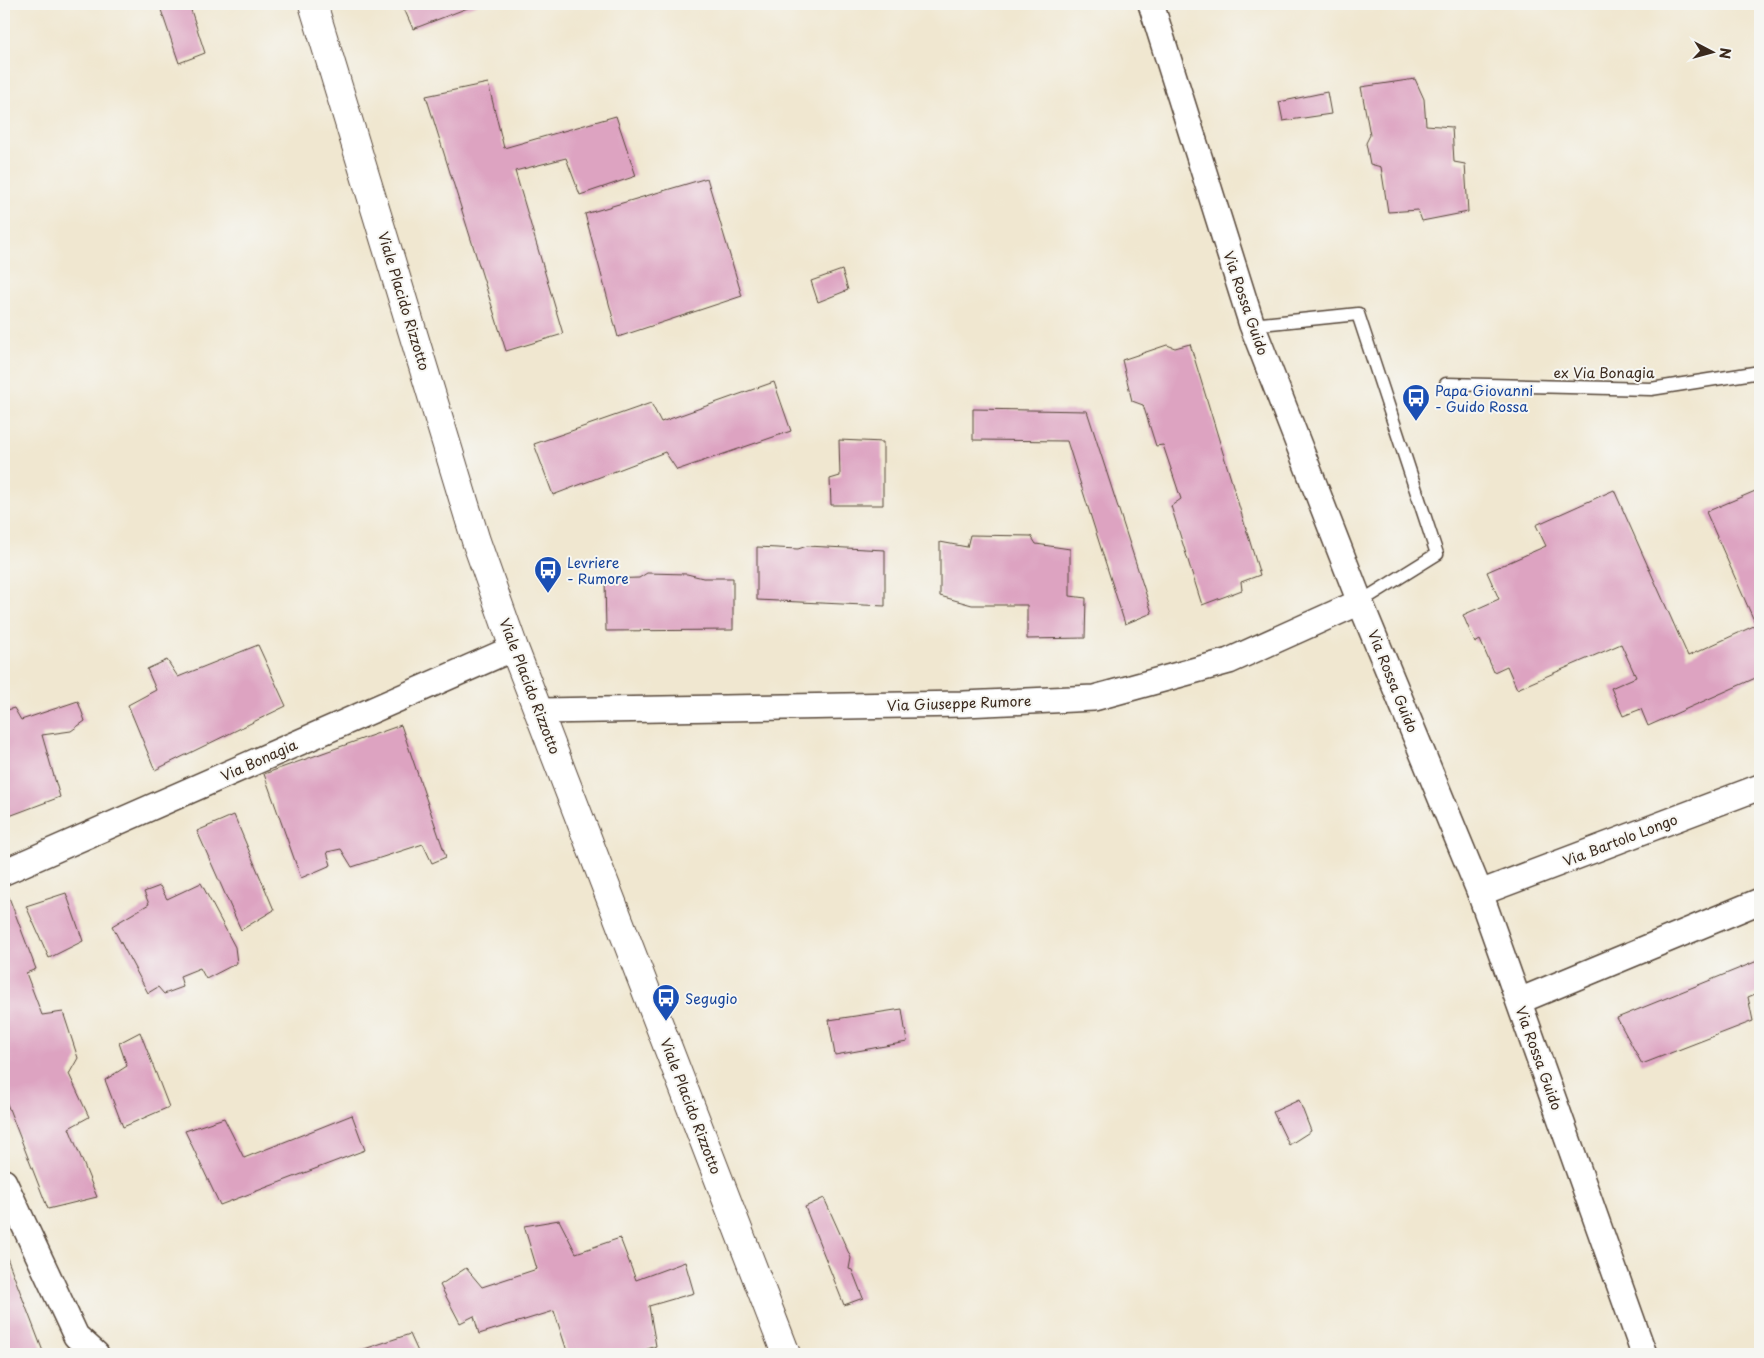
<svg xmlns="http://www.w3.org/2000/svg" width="1764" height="1358" viewBox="0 0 1764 1358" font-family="'Playpen Sans',sans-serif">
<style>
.building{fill:#dda3c1}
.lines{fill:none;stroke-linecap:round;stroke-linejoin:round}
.service-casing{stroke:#564639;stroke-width:15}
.minor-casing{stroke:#564639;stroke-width:28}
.tertiary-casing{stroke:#564639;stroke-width:30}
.service{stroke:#fff;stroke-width:12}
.minor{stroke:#fff;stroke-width:25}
.tertiary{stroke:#fff;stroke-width:28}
.labels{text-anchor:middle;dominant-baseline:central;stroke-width:4;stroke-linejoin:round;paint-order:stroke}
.street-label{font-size:14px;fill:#3b2a1e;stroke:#f6f6f2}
.transit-label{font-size:14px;fill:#164399;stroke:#f6f6f2;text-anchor:start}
</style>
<rect width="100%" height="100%" fill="#f6f6f2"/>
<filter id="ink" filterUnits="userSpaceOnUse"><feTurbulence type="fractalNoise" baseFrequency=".02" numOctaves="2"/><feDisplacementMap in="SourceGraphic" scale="10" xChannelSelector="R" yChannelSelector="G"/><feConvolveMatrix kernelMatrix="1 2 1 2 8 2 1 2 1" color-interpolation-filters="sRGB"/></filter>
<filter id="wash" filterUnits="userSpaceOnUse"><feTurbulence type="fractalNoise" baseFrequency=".0096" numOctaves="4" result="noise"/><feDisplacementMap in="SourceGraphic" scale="20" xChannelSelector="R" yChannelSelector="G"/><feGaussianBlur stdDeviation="1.12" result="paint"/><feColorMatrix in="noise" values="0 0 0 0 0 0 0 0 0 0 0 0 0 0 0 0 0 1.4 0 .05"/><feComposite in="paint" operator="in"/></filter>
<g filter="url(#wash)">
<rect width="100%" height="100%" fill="#f0e7d0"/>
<g id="blocks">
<!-- building -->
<g class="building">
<path d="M159,4h30l16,49 -26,10z"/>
<path d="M402,4h76l-65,25z"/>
<path d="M1415,79l9,20 2,26 26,2 2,35 11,2 3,48 -46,9 -4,-11 -30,2 -7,-45 -11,-3 -4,-21 4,-8 -9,-48z"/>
<path d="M488,83l16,65 112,-32 20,60 -56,19 -14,-37 -51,13 48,163 -57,17 -80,-255z"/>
<path d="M1327,92l4,22 -48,7 -4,-19z"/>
<path d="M707,178l35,118 -124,41 -33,-123z"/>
<path d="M842,270l6,20 -30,12 -7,-21z"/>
<path d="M1190,344l70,231 -19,7 1,8 -40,15 -31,-99 10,-7 -18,-54 -7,1 -13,-41 -11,-4 -10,-41 45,-15 8,3z"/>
<path d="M774,382l17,49 -114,39 -12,-18 -112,43 -19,-51 117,-41 10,19z"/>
<path d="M973,409l114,2 65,202 -27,11 -58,-183 -94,-1z"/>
<path d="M839,440l44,2v63h-52l-1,-26 10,-3z"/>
<path d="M1760,489v187l-112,50 -7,-17 -18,7 -12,-28 25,-11 -15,-33 -104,45 -10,-23 -13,6 -14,-32 -5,3 -12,-28 36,-16 -12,-27 59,-26 -10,-21 78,-35 74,166 68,-31 -50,-113z"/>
<path d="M970,535l61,1 5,8 34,5v47l16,2 -1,40 -58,1v-34h-55l-32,-9v-54l27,5z"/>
<path d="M807,546l78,4v56l-128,-6v-53l41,2z"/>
<path d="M647,573l40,1 16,4h30v52l-127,1 -1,-52 34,-1z"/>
<path d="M258,645l28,61 -131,64 -27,-65 28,-15 -9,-21 20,-9 11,17z"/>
<path d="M78,701l7,20 -14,10 -29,4 18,62 -56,21v-107l10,-3 7,12z"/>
<path d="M401,725l45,132 -14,6 -9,-19 -71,23 -11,-18 -14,3 4,13 -30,13 -37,-104z"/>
<path d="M234,815l40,95 -33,20 -44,-99z"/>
<path d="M201,883l34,64 2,16 -31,16 -6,-11 -20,8 3,11 -19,7 -6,-7 -10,6 -36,-67 37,-22 -5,-12 16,-6 7,13z"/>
<path d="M7,892l29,77 -10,4 16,42 21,-3 15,46 -9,16 20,43 -20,11 28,69 -49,12 -44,-113v-203z"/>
<path d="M66,893l17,48 -34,17 -23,-52z"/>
<path d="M1760,960v32l-12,5 5,24 -111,43 -25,-46z"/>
<path d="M902,1009l5,33 -72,13 -6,-35z"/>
<path d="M140,1032l29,75 -46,20 -18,-47 22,-14 -8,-23z"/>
<path d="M1299,1100l12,31 -22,14 -16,-33z"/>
<path d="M352,1115l13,35 -145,55 -35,-74 39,-13 20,40z"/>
<path d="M824,1198l27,60 -2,11 3,1 11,28 -19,7 -39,-98z"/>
<path d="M559,1220l17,33 44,-15 16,42 49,-18 9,31 -45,13 7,40 -23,8h-65l-14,-43 -75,23 -5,-18 -14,7 -20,-38 26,-17 16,19 55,-18 -13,-43z"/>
<path d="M4,1250l40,104h-40z"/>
<path d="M410,1334l9,20h-70z"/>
</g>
</g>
</g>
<g filter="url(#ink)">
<use href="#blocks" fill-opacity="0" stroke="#564639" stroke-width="1"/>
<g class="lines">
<defs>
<g id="service">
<path d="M1252,325l106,-11 79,240 -77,48"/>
<path d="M1446,384l205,5 109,-17"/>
</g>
<g id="minor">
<path d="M1151,4l101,321 108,277 120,291 164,461"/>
<path d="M540,711l424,-7 130,-6 135,-37 131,-59"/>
<path d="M4,872l510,-224"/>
<path d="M1480,893l280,-106"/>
<path d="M1519,1001l241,-100"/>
<path d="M4,1182l72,154 20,18"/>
</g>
<path id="tertiary" d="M313,4l163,537 38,107 272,706"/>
</defs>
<!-- service casing -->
<use href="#service" class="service-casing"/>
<!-- minor casing -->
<use href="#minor" class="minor-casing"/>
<!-- tertiary casing -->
<use href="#tertiary" class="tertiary-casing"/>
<!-- service -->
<use href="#service" class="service"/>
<!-- minor -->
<use href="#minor" class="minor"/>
<!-- tertiary -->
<use href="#tertiary" class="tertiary"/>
</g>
</g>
<!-- icons -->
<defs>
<symbol id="bus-pin" viewBox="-11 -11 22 30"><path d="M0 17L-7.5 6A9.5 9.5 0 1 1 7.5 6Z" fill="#1a4fb4" stroke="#f6f6f2"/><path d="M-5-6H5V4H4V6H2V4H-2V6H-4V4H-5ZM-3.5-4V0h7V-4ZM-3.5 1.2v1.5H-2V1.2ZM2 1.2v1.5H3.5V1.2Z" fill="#fff"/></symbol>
</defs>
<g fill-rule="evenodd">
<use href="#bus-pin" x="1400" y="382" width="32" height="43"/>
<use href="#bus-pin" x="532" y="554" width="32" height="43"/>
<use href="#bus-pin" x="650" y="982" width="32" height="43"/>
</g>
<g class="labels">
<!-- street labels -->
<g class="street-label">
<text transform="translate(404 301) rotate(73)">Viale Placido Rizzotto</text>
<text transform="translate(1246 303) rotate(71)">Via Rossa Guido</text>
<text x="1604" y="372">ex Via Bonagia</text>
<text transform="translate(1393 681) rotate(68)">Via Rossa Guido</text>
<text transform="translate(530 686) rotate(69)">Viale Placido Rizzotto</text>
<text transform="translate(959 703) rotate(-2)">Via Giuseppe Rumore</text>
<text transform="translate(259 760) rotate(-24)">Via Bonagia</text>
<text transform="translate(1620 840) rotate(-21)">Via Bartolo Longo</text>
<text transform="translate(1539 1058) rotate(70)">Via Rossa Guido</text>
<text transform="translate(691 1106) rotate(69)">Viale Placido Rizzotto</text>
</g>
<!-- transit labels -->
<g class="transit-label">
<text x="1435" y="390">Papa Giovanni<tspan x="1435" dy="16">- Guido Rossa</tspan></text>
<text x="567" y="562">Levriere<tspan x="567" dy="16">- Rumore</tspan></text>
<text x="685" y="998">Segugio</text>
</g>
</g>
<!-- margin -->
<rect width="1764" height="1358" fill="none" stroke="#f6f6f2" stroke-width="20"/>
<!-- north arrow -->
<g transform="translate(1712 52) rotate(96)" stroke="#f6f6f2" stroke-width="4" paint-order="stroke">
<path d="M0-4L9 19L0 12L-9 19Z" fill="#3b2a1e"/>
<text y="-8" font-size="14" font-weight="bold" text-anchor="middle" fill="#3b2a1e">N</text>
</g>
</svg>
